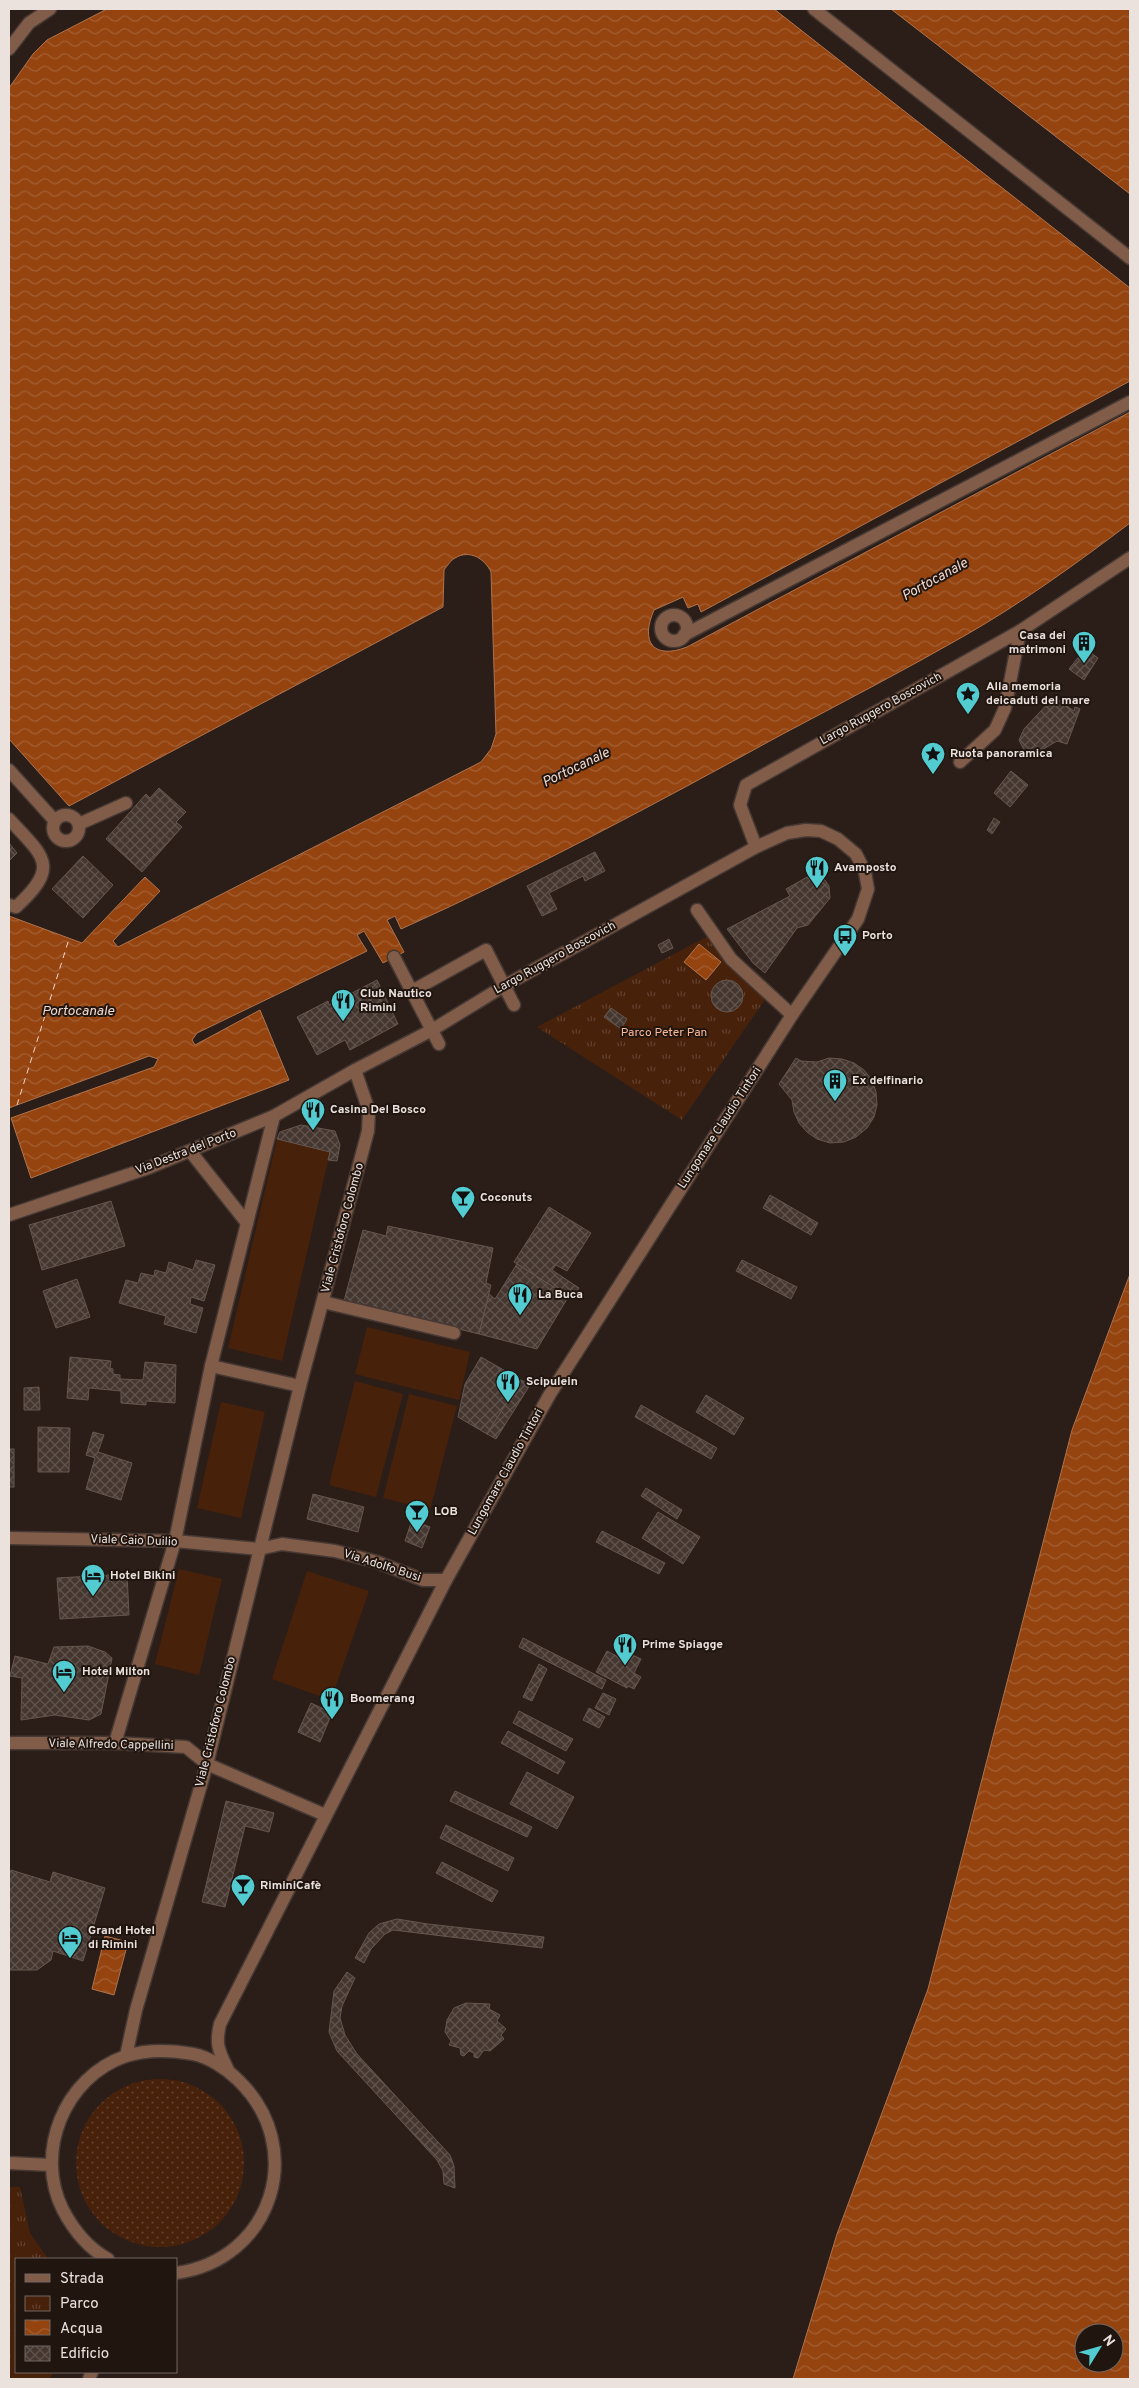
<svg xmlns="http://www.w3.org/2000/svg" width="1139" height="2388" viewBox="0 0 1139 2388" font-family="Overpass,sans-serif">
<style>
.grass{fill:url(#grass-dots)}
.park{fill:url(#park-tufts)}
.pitch{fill:#48210b}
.water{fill:url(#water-waves);stroke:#af734e;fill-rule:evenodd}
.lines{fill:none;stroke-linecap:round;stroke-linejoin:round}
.ferry{stroke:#f1d9ce;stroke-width:1;stroke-dasharray:6 5;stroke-linecap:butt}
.building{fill:url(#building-cross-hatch);stroke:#65564e}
.minor-casing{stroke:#463934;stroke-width:15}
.minor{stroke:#805c49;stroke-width:12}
.labels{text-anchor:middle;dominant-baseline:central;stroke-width:4;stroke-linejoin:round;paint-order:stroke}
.poi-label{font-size:12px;font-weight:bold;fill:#ebe2de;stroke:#21150f;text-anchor:start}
.street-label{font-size:12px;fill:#ebe2de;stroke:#21150f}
.park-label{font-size:12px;fill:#fdb896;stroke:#21150f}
.water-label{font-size:14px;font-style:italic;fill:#f1d9ce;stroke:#21150f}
</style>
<defs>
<pattern id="grass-dots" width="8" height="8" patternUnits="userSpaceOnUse" patternTransform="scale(1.25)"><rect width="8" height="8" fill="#48210b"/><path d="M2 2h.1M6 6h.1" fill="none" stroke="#63412e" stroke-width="1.8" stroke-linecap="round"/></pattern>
<pattern id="park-tufts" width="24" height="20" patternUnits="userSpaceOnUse" patternTransform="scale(1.25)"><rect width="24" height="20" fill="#48210b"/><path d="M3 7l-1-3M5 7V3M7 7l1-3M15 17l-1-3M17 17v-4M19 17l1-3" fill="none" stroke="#63412e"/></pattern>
<pattern id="water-waves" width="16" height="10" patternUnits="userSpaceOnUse" patternTransform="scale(1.25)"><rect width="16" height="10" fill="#954410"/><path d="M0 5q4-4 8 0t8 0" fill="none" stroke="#a45f32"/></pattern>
<pattern id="building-cross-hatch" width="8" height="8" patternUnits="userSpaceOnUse" patternTransform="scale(1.25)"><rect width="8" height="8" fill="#453730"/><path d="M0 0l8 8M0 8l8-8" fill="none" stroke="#60544e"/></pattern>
</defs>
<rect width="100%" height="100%" fill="#2b1e18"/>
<!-- grass -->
<circle class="grass" cx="160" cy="2163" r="84"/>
<!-- park -->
<g class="park">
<path d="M710,935l56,63 -84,122 -145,-93z"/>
<path d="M9,2187h11l10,46 18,26h-32v113h37l-3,7h-41z"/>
</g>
<!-- pitch -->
<g class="pitch">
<path d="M277,1139l53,13 -48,209 -54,-13z"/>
<path d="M367,1327l103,25 -11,48 -104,-26z"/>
<path d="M355,1381l48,13 -27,103 -47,-12z"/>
<path d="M409,1394l48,12 -27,104 -47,-12z"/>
<path d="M221,1402l44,10 -24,106 -44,-10z"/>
<path d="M179,1569l43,10 -23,96 -44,-11z"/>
<path d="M307,1571l62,20 -38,109 -59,-21z"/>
</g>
<!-- water -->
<g class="water">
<path d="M107,9h667l356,279v93l-429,231 -3,-8 -10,4 -5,-11 -29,13c-14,32 -1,50 33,37l443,-235v111c-53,40 -108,80 -166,113 -61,35 -123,67 -185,100 -124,68 -249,135 -378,193l-6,-13 -8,4 17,32 -21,11 -19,-32 -7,4 10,16 -170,82 -5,7 3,5 65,-35 29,70 -258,98 -20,-60 143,-51 4,-8 -9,-3 -140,52v-192l73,27 63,-66 15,14 -47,50 5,6 363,-185 10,-13 5,-15 -5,-162c-6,-13 -21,-23 -36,-14 -4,2 -8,8 -11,12l-1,37 -374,199 -60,-67v-651l24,-34 14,-14z"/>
<path d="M891,9h239v185z"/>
<path d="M699,944l22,18 -15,18 -22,-18z"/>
<path d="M1130,1274v1105h-337l44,-145 91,-245 144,-559zM1084,2333h30v30h-30z"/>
<path d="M105,1936l23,6 -14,53 -22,-6z"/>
</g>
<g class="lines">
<!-- ferry -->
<path class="ferry" d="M17,1105l52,-166"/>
</g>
<!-- building -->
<g class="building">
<path d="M1085,649l13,9 -14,22 -15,-11z"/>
<path d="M1054,697l20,14 1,-4 5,2 -13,35 -10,-3 -29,17 -9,-18 5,-11z"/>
<path d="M1011,771l17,14 -18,22 -16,-14z"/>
<path d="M159,788l27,24 -10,10 6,5 -40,45 -36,-33 40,-45 4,4z"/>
<path d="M994,818l6,4 -8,12 -5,-4z"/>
<path d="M9,843l8,10 -8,8z"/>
<path d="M595,852l10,19 -20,10 -2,-5 -34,17 8,16 -15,7 -15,-30z"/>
<path d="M83,856l30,29 -30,33 -31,-29z"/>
<path d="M809,876l15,3 5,7 1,12 -22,27 -11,3 -32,45 -12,-10 -26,-34 63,-33 -4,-7z"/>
<path d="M669,939l4,9 -11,5 -4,-8z"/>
<path d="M377,980l21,44 -48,26 -5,-10 -28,15 -20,-38 31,-16 1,4z"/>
<circle cx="727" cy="996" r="16"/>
<path d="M611,1008l16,11 -6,10 -17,-12z"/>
<path d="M796,1058l5,3 16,1 12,-4 13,1 12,4 10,7 8,10 4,12 1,13 -3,12 -7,11 -11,9 -12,5 -14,1 -13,-4 -10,-7 -8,-9 -5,-11 -2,-12 -13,-16z"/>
<path d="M301,1125l34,6 5,14 -3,16 -9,-1 2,-8 -53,-13 3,-7z"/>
<path d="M770,1195l48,28 -7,12 -48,-27z"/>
<path d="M111,1201l14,45 -83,24 -13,-45z"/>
<path d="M549,1207l42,26 -24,38 -11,-6 -4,5 27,18 -7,11 -58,-37z"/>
<path d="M388,1226l105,22 -7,35 5,2 -12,49 -135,-33 19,-71 23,6z"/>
<path d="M196,1260l19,5 -11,36 -13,-4 -1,7 13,4 -7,25 -32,-9 2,-8 -47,-13 7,-23 12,3 3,-10 13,3 1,-6 11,3 3,-11 24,8z"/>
<path d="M742,1260l55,27 -6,12 -55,-28z"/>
<path d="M517,1264l38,24 -2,2 14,9 -30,50 -58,-15 10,-40 6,5z"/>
<path d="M77,1279l13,38 -34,11 -13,-37z"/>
<path d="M70,1357l41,4 -1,7 3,1v5l7,1v4l23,1 2,-18 31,3 -1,38 -29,-2v4l-25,-2v-12l-32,-3 -1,12 -21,-2z"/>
<path d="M481,1357l40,23 -34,54 -29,-17 7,-33z"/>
<path d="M521,1380l9,5 -34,54 -9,-5z"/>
<path d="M39,1387l1,23h-16v-22z"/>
<path d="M706,1395l38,23 -10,17 -38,-23z"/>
<path d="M641,1405l76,43 -6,11 -76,-42z"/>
<path d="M38,1427l32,1 -1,44h-31z"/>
<path d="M93,1432l11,3 -6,17 34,11 -11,37 -35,-11 9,-31 -9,-3z"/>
<rect x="9" y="1449" width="5" height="38"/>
<path d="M646,1488l36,22 -5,9 -36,-23z"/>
<path d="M313,1494l51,13 -6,25 -51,-13z"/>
<path d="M658,1512l42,25 -17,27 -41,-26z"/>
<path d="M412,1520l18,7 -8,21 -17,-7z"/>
<path d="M602,1531l63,32 -6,11 -63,-32z"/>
<path d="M127,1574l2,41 -69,4 -3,-41z"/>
<path d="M523,1638l83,42 -4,9 -83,-42z"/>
<path d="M88,1646l17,6 7,6 -11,56 -12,6 -34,-5 -34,5 1,-42 -12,-2 5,-20 33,8 6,-17z"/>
<path d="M607,1651l17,9 4,-7 13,6 -7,14 7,4 -7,12 -6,-3 -1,2 -31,-16z"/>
<path d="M539,1664l8,5 -15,32 -9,-4z"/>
<path d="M603,1693l13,6 -7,16 -14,-7z"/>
<path d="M311,1703l21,10 -12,29 -22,-10z"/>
<path d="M589,1708l16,9 -6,11 -16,-8z"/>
<path d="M519,1711l54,28 -7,12 -53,-28z"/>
<path d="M508,1731l57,31 -7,12 -57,-31z"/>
<path d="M527,1772l47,25 -17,32 -47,-25z"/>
<path d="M455,1791l77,36 -5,10 -77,-36z"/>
<path d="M226,1801l48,12 -5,19 -24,-6 -20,81 -23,-5z"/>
<path d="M446,1825l68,33 -6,13 -68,-33z"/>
<path d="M442,1862l56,29 -6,11 -56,-29z"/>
<path d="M11,1870l39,12 3,-10 52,16 -22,73 -30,-10 -2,9 -14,10h-28v-94z"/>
<path d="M397,1919l31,5 116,13 -2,11 -149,-18 -8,4 -14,15 -7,14 -9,-5 14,-25 10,-9z"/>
<path d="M347,1972l8,6 -13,28 -2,12 5,17 12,19 93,101 4,11 1,22 -11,-4 -1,-13 -6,-11 -100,-109 -8,-19 5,-41z"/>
<path d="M466,2003l24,1 -1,5 11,6 -3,6 9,8 -5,6 3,4 -14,12 -6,-1 -6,8 -4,-1v-4l-5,-2 -5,5 -3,-1 -1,-7 -11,-3 2,-4 -6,-9 2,-12 7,-12z"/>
</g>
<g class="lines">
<defs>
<g id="minor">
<path d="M814,9l316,249"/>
<path d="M9,49l20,-26 21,-14"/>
<circle cx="674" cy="628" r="13"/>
<path d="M684,635l446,-233"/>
<path d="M960,762l35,-32 10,-22 15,-77 110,-73"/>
<path d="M9,770l46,51"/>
<circle cx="66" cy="828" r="13"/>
<path d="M9,819c35,38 52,47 7,88l-7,-2"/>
<path d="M79,824l47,-21"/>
<path d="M756,847l-16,-42 6,-20 274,-154"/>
<path d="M697,910l34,49 61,56"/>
<path d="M394,957l45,87"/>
<path d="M412,991l74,-41 28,55"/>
<path d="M190,1151l57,72"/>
<path d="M9,1215l139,-47 126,-52 81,-46 77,-40 72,-44 252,-139 31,-14 19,-3 15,1 17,8 18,15 9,18 3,17 -10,30 -66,96 -242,379 -104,186 -226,444c-5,21 -1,27 8,46"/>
<path d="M323,1302l131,31"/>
<path d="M211,1366l89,20"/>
<path d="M9,1538l166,3 84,8 23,-5 53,7 42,11 46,18h23"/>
<path d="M9,1743h106l71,4 21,17 118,51"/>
<path d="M115,1743l60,-202 36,-175 63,-250"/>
<path d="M126,2056l10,-46 71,-246 93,-378 68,-255 1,-20 -14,-41"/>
<path d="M9,2163l42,2"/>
<path d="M108,2259c-20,-11 -34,-28 -45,-49 -29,-57 1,-133 63,-154 22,-7 45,-6 67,-2 16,3 34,15 45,26 70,67 35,180 -62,193"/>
<path d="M89,2379l3,-7"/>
</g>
</defs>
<!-- minor casing -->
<use href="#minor" class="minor-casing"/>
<!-- minor -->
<use href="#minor" class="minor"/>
</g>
<!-- icons -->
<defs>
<symbol id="building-pin" viewBox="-11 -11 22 30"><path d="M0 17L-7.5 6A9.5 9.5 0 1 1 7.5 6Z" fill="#52ccd0" stroke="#21150f"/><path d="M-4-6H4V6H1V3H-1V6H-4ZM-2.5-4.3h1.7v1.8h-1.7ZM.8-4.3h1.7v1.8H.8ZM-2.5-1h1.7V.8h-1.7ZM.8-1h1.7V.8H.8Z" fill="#111"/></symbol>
<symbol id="sight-pin" viewBox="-11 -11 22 30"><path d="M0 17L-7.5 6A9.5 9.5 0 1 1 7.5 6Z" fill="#52ccd0" stroke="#21150f"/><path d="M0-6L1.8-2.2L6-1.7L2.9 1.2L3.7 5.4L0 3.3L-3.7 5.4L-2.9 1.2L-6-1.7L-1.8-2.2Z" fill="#111"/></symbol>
<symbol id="restaurant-pin" viewBox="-11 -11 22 30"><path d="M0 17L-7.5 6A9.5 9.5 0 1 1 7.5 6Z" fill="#52ccd0" stroke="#21150f"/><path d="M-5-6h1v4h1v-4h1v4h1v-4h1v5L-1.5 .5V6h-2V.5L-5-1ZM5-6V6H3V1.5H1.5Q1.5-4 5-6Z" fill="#111"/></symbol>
<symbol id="bus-pin" viewBox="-11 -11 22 30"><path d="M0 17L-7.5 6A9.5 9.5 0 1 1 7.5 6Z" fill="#52ccd0" stroke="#21150f"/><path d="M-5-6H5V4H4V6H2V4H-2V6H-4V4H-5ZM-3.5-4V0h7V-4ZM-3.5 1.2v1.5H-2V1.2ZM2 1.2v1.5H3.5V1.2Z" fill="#111"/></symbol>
<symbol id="bar-pin" viewBox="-11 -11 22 30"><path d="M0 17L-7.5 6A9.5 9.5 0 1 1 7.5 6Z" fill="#52ccd0" stroke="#21150f"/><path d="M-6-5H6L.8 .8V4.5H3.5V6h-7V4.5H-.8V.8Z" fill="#111"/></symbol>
<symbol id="hotel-pin" viewBox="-11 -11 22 30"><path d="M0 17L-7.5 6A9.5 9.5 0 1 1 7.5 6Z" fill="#52ccd0" stroke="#21150f"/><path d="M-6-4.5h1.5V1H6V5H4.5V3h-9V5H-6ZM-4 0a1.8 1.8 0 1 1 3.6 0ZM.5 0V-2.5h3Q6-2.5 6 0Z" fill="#111"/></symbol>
</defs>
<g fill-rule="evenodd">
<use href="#building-pin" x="1070" y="629" width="28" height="38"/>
<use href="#sight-pin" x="954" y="680" width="28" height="38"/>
<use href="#sight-pin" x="919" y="740" width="28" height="38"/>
<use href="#restaurant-pin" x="803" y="854" width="28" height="38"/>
<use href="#bus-pin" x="831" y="922" width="28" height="38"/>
<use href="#restaurant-pin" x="329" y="987" width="28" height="38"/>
<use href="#building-pin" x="821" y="1067" width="28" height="38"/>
<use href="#restaurant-pin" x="299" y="1096" width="28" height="38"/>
<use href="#bar-pin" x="449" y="1184" width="28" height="38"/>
<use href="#restaurant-pin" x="506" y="1281" width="28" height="38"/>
<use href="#restaurant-pin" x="494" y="1368" width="28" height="38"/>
<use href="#bar-pin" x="403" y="1498" width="28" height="38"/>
<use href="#hotel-pin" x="79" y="1562" width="28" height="38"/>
<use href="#restaurant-pin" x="611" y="1631" width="28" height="38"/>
<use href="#hotel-pin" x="50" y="1658" width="28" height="38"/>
<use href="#restaurant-pin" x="318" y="1685" width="28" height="38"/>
<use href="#bar-pin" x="229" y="1872" width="28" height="38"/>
<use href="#hotel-pin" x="56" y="1924" width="28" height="38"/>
</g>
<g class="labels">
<!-- poi labels -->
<g class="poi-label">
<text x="1066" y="636" text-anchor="end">Casa dei<tspan x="1066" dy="14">matrimoni</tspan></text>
<text x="986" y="687">Alla memoria<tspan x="986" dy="14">deicaduti del mare</tspan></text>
<text x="950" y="754">Ruota panoramica</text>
<text x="834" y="868">Avamposto</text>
<text x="862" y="936">Porto</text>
<text x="360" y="994">Club Nautico<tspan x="360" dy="14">Rimini</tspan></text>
<text x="852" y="1081">Ex delfinario</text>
<text x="330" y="1110">Casina Del Bosco</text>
<text x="480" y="1198">Coconuts</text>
<text x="538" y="1295">La Buca</text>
<text x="526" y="1382">Scipulein</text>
<text x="434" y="1512">LOB</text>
<text x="110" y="1576">Hotel Bikini</text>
<text x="642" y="1645">Prime Spiagge</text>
<text x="82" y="1672">Hotel Milton</text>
<text x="350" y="1699">Boomerang</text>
<text x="260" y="1886">RiminiCafè</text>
<text x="88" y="1931">Grand Hotel<tspan x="88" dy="14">di Rimini</tspan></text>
</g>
<!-- street labels -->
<g class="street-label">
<text transform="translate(881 709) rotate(-29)">Largo Ruggero Boscovich</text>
<text transform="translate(555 958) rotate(-29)">Largo Ruggero Boscovich</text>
<text transform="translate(720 1128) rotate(-57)">Lungomare Claudio Tintori</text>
<text transform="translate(186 1152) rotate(-21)">Via Destra del Porto</text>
<text transform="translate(343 1228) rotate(-75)">Viale Cristoforo Colombo</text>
<text transform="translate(506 1472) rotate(-61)">Lungomare Claudio Tintori</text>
<text transform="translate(134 1541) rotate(2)">Viale Caio Duilio</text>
<text transform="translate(382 1566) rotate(18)">Via Adolfo Busi</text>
<text transform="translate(216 1722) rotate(-76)">Viale Cristoforo Colombo</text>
<text transform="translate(111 1745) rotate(1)">Viale Alfredo Cappellini</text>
</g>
<!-- park labels -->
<g class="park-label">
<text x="664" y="1033">Parco Peter Pan</text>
</g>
<!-- water labels -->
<g class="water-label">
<text transform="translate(935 580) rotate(-29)">Portocanale</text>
<text transform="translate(576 768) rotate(-26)">Portocanale</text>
<text x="78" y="1011">Portocanale</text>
</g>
</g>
<!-- border -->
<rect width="1139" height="2388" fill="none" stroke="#ebe2de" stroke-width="20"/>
<!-- legend -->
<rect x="15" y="2258" width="162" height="115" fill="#21150f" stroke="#726762"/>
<rect x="25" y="2274" width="25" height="8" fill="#805c49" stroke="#726762"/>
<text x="60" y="2283" font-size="15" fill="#ebe2de">Strada</text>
<rect x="25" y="2296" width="25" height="15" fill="url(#park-tufts)" stroke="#726762"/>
<text x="60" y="2308" font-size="15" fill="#ebe2de">Parco</text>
<rect x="25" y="2320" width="25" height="15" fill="url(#water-waves)" stroke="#726762"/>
<text x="60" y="2333" font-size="15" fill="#ebe2de">Acqua</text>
<rect x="25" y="2346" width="25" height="15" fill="url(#building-cross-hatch)" stroke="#726762"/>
<text x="60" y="2358" font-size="15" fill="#ebe2de">Edificio</text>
<!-- north arrow -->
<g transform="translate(1099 2348) rotate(53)"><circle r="24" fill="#21150f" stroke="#726762"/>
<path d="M0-4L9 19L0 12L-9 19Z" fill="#52ccd0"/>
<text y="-8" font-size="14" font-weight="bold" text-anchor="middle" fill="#ebe2de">N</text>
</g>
</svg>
